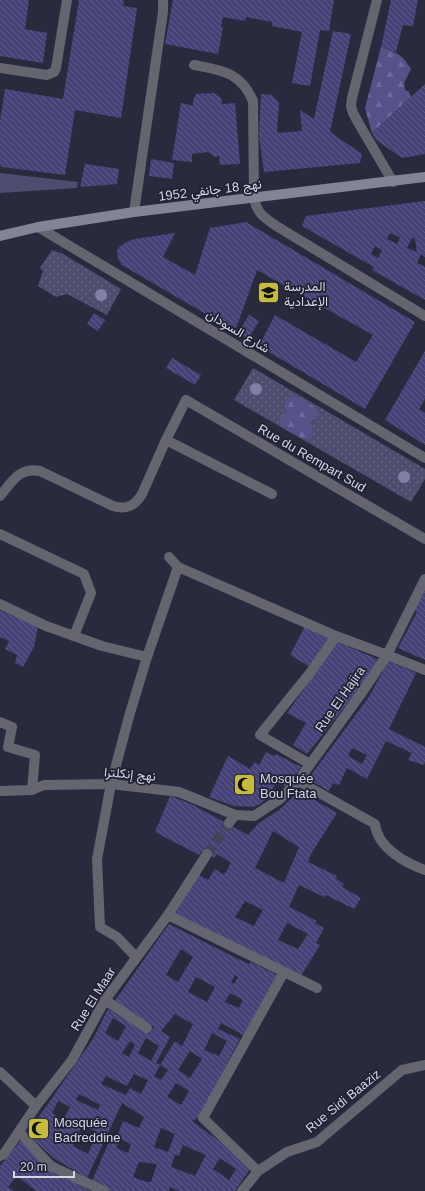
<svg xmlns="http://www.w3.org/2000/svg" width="425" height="1191" viewBox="0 0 425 1191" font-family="Arial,Vazirmatn,sans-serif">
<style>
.grass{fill:url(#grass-dots)}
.forest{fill:url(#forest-firs)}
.garden{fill:#4e4d70}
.building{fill:url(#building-back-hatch);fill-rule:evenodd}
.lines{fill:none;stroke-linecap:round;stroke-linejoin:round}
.street-tunnel{stroke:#444458;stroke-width:10;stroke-dasharray:10 5;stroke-linecap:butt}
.lane{stroke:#64656f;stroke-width:10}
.street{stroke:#64656f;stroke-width:10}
.secondary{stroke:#838495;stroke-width:10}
.tree{fill:#8181a7}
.labels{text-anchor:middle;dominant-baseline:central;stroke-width:3.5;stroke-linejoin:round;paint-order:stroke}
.street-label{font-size:13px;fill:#d5d6e4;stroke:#212035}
.poi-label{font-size:13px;fill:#d5d6e4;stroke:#212035;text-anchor:start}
</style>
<defs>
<pattern id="grass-dots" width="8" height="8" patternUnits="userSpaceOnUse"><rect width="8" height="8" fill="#4e4d70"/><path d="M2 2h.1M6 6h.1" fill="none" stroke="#676684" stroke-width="1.8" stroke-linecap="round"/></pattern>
<pattern id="forest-firs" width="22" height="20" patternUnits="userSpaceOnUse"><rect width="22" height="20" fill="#545289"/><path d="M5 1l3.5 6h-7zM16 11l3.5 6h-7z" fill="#6c6a9a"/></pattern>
<pattern id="building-back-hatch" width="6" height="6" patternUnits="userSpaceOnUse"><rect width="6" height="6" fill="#454277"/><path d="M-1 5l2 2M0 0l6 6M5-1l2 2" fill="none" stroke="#5f5d8a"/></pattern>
</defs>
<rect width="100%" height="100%" fill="#2a2a3f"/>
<!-- grass -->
<g class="grass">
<path d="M52,250l11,4 58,35 -14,26 -40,-21 -11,3 -18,-11 5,-15 -3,-3z"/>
<path d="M253,368l172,101v10l-14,23 -177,-102z"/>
</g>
<!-- forest -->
<g class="forest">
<path d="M381,47c15,5 22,8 30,22l-7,14 1,7 4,2 2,5 -39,36 -7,-25z"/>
<path d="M292,395c10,4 21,8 27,18l-3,6 -5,2 -1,4c4,5 4,8 1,14 -10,1 -23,-8 -31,-15 0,-7 1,-10 7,-13l-3,-5 2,-6z"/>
</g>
<!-- garden -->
<path class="garden" d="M0,173l78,9 -1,6 -77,5z"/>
<!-- building -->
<g class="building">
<path d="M0,0h29l-4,29 22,4 -4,30 -43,-7z"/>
<path d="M79,0h45l-1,6 14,2 -16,110 -46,-8 -10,65 -63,-8 -2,-2v-44l5,-32 58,10z"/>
<path d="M173,0h161l-5,31 -9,-1 -10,56 -18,-3 10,-51 -30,-6v-4l-26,-5 -1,4 -22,-4 -2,10h2l-5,27 -53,-10z"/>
<path d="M391,0h27l-5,26 -10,-1 -7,27 -15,-5z"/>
<path d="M333,31l18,3 -21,98 32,22 -2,9 -96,9 -5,-36 2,-42 11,1 7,8 -2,30 25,-2 -2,-21 14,9z"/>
<path d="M425,84v70l-23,4 -26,-18 -4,-7z"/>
<path d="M214,93l7,5 1,6 13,-1 5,61 -20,1 -1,-9 -4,1 -7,-5 -16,2v8l-20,-2 9,-57 12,3v-5l3,-7z"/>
<path d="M151,159l23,4 -2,16 -23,-3z"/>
<path d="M85,164l34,5 -2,15 -37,3z"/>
<path d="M425,201v56l-4,-3 -4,9 8,4v33l-53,-30 2,-3 -72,-41 4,-10zM390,233l10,4 -3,7 -10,-5zM412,238l3,1 2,13 -10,-4zM375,246l7,4 -4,8 -7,-4z"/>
<path d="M246,222l169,100 -50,87 -106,-63 16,-31 81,47 17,-27 -116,-65 -22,61 -113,-66 -4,-6 -1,-7 1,-4 7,-5 9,-4 41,-6 -12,24 32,18 15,-47z"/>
<path d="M94,313l11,7 -7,11 -11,-7z"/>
<path d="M249,315l10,6 -11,18 -10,-6z"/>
<path d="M425,351v48l-6,10 6,4v32l-40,-25z"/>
<path d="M172,358l29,17 -6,10 -29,-17z"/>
<path d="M425,590v70l-27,-12 19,-36 -3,-2z"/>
<path d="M0,610l38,17 -4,20 -11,20 -8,-4 2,-8 -12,-6 4,-8 -9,-4z"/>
<path d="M305,626l25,12 -20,29 -20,-12z"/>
<path d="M336,641l43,19 -20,29 -52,65 -14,-9 13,-22 -19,-10 32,-45z"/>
<path d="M388,661l28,12 -27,56 36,18v15l-1,3 -16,-5 4,-7 -26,-12 -19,38 -20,-11 -8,17 -6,-2 -4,8 -21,-12 61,-82zM352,748l15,7 -5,9 -14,-8z"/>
<path d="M266,752l8,4 2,-2 25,13 -15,20 -9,-6 -10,17 -7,6 -7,3 -19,-1 -25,-9 19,-41 22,13 5,-7 4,3z"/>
<path d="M299,791l38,22 -26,41 -3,8 29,14 -2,2 9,6 -2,3 19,11 -7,11 -28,-14 -2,2 -25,-12 -10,22 28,14 -2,2 9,5 -8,15 4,2 -19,31 -126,-62 24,-39 9,5 7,-11 9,6 7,-12 -14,-9 -3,4 -12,-7 -3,4 -44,-23 15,-36 21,8 57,31 11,-12 20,-13zM273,831l26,16 -15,36 -29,-15zM245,901l18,9 -9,16 -19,-9zM287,923l21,11 -10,15 -20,-9z"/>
<path d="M169,924l69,35 11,5 2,-2 26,13 -32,61 -24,-13 -3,6 22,10 -41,78 -7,4 35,26 23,22 -15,22h-56l-9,-4 -1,4h-58l-19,-10 20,-46 5,2 6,-16 16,7 5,-11 -22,-14 -35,75 -32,-19 -28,-25 66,-95 15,-30 41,25 5,-7 -40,-25zM181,949l12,8 -15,25 -12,-7zM235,975l3,2 -4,7 -3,-2zM196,977l19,10 -8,15 -19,-10zM230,993l13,7 -4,8 -14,-6zM175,1014l18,10 -11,22 -7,-5 -15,24 -4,-2 14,-26 -9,-6zM113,1018l13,8 -8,15 -13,-8zM212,1033l15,8 -8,15 -15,-6zM146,1038l13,8 -8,15 -13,-8zM130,1041l5,4 -6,12 -7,-4zM190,1051l12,8 -12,19 -12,-8zM160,1065l8,5 -7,10 -7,-4zM134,1074l14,6 -7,14 -11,-6 -4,7 -25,-11 5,-8 21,10zM176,1083l13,8 -8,14 -14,-8zM79,1094l21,11 -2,5 -22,-10zM58,1101l12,6 -7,13 -11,-7zM82,1125l15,7 -9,22 -15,-8zM161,1128l14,6 -7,18 -14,-5zM120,1139l11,5 -3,9 -12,-5zM183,1145l23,10 -11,21 -24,-9 4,-13 4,2zM220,1158l16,11 -7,11 -16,-11zM139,1162l18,2 -6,18h-4l-14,-5z"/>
<path d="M20,1141l31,28 39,22h-54l-19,-15 -9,11 6,4h-12l-2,-1v-24z"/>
</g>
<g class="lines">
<!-- street-tunnel -->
<path class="street-tunnel" d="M207,854l22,-31"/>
<!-- lane -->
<g class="lane">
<path d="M194,65c27,5 47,7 59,36l1,97"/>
<path d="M0,68l47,7 7,-3 2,-4 11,-68"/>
<path d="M134,212l29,-200v-12"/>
<path d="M186,400l239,139"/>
</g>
<!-- street -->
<g class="street">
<path d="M377,0l-25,98 -1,8 2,7 6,11 34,58"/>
<path d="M254,198c3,16 11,20 24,29l147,89"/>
<path d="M38,227l387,231"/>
<path d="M166,440l106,54"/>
<path d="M0,496c12,-14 19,-29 40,-25l73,35c13,4 22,0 29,-12l24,-54 20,-40"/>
<path d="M0,534l84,40 7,19 -17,43"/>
<path d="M169,557l9,10"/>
<path d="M0,604l46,22 56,20 45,11"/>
<path d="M0,722l12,5 -4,20 27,8 -3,35"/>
<path d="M310,764l-50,-29 50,-62 26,-37"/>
<path d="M298,781l77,43c2,23 30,39 50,46"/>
<path d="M0,791l32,-1 12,-5 67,-1 68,8 56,23 19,1 26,-17 18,-18 65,-90 24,-36 38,-76"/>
<path d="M229,823l6,-8"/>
<path d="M168,915l149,73"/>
<path d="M136,957l-19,-20 -17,-10 -3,-68 14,-75 19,-71 17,-56 31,-90 158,69 51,19 38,15"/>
<path d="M105,1000l42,28"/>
<path d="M0,1072l36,34"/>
<path d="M19,1132l32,34 53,25"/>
<path d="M0,1156l4,-2 32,-48 36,-46 33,-60 63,-85 39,-61"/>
<path d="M258,1171l-55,-53 81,-146"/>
<path d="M242,1191l16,-20 29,-19 30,-10 85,-72 23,-5"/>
</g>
<!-- secondary -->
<path class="secondary" d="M0,236l38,-9 96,-15 291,-35"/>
</g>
<!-- trees -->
<g class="tree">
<circle cx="101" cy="295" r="6"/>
<circle cx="256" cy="389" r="6"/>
<circle cx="404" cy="477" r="6"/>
</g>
<!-- icons -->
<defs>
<symbol id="school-square" viewBox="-11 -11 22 22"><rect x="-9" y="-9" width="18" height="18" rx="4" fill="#c7bb3c" stroke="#212035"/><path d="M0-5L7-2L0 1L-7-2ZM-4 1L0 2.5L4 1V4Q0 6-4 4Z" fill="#111"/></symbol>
<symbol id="mosque-square" viewBox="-11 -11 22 22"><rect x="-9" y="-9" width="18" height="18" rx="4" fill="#c7bb3c" stroke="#212035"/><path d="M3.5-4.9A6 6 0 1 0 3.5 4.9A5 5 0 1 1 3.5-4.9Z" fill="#111"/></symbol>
</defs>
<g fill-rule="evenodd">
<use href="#school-square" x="256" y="280" width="25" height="25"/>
<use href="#mosque-square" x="232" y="772" width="25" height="25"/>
<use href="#mosque-square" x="26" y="1116" width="25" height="25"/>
</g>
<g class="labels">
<!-- street labels -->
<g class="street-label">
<text transform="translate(210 190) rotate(-7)">نهج 18 جانفي 1952</text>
<text transform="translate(238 331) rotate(31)">شارع السودان</text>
<text transform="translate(312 458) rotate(30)">Rue du Rempart Sud</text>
<text transform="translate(340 699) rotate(-55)">Rue El Hajira</text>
<text transform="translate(130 774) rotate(5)">نهج إنكلترا</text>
<text transform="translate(93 999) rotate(-58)">Rue El Maar</text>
<text transform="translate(343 1101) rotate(-39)">Rue Sidi Baaziz</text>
</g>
<!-- poi labels -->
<g class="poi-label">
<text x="284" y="286">المدرسة<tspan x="284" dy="15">الإعدادية</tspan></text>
<text x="260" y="778">Mosquée<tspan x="260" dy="15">Bou Ftata</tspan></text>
<text x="54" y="1122">Mosquée<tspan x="54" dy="15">Badreddine</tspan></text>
</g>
</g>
<!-- scale -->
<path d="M14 1171v6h60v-6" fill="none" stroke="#d5d6e4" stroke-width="2"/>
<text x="20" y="1171" font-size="12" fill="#d5d6e4" stroke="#212035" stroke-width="3" paint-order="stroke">20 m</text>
</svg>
